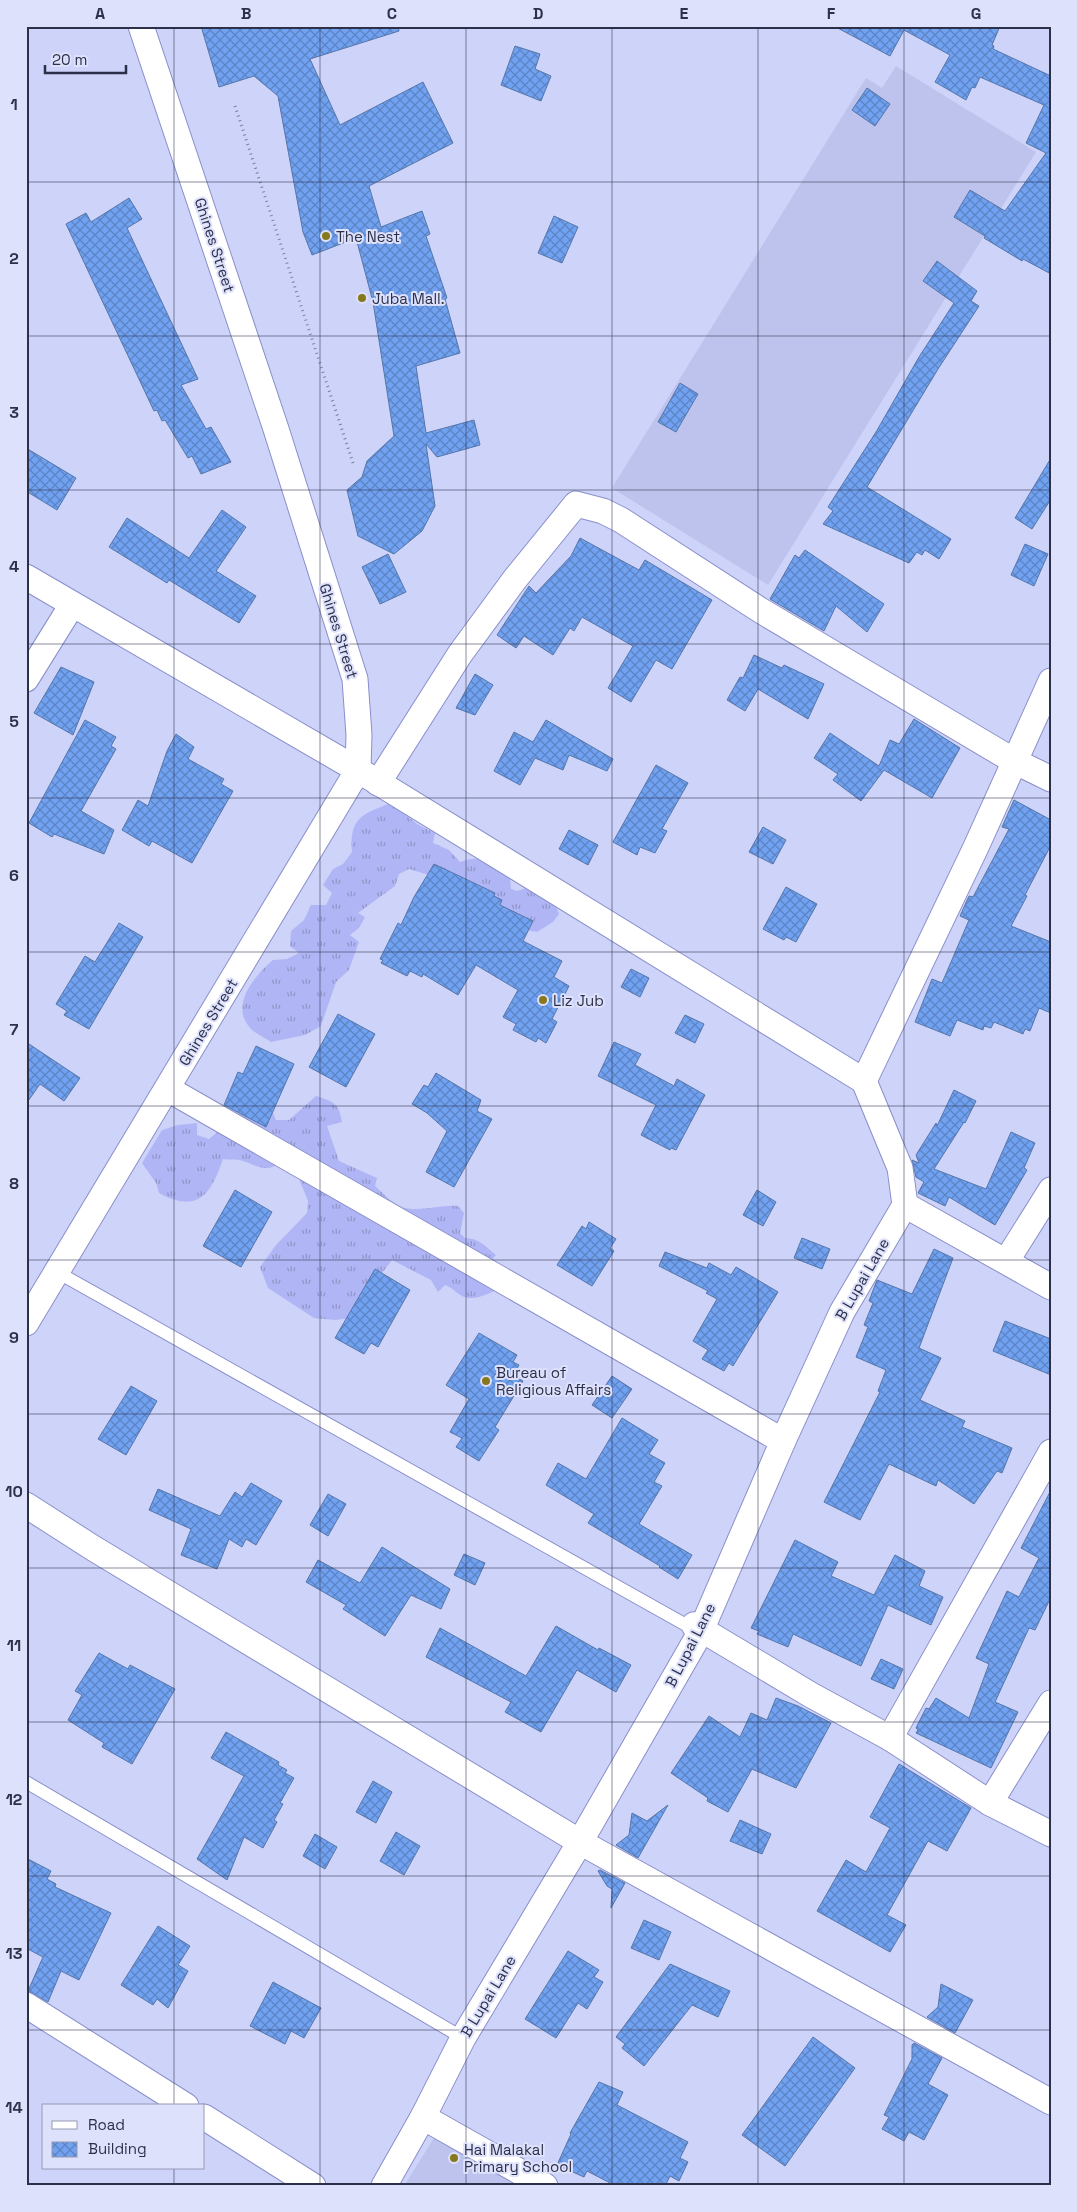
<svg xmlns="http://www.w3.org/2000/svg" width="1077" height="2212" viewBox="0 0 1077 2212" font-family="'Space Grotesk',sans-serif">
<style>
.built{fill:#bdc3ec}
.grass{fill:url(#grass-tufts)}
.building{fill:url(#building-cross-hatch);stroke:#5676aa}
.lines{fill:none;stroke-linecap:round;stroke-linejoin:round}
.service-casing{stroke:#898fcb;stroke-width:14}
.minor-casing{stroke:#898fcb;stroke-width:27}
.path{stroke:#7b7f9e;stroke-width:3;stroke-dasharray:1 4;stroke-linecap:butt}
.service{stroke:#fff;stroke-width:12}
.minor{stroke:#fff;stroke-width:25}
.grid{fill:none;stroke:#2d3049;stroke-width:1;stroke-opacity:0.55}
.poi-dot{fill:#86781c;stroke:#dee1fb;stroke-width:2}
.labels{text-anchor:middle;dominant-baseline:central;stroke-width:4;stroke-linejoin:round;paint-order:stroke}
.poi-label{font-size:15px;fill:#2d3049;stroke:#dee1fb;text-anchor:start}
.street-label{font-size:15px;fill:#2d3049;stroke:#dee1fb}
.neatline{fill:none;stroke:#2d3049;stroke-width:2}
.grid-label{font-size:16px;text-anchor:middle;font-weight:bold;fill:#2d3049}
</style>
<defs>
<pattern id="grass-tufts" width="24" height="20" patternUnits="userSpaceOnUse" patternTransform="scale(1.25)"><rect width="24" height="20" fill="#b0b6f5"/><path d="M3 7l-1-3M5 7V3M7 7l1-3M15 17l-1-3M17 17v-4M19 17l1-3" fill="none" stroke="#9094c8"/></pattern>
<pattern id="building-cross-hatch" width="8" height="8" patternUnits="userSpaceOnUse" patternTransform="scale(1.25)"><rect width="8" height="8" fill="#70a2f1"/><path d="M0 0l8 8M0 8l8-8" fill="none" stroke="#5c84c5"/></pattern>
</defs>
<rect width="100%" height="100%" fill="#ced3f9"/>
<!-- built -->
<g class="built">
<path d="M896,66l140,86 -268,433 -156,-97 254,-410 16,10z"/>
<path d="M439,2130l96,56h-131z"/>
</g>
<!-- grass -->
<g class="grass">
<path d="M391,803l26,21 18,9 -2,10 16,7 11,12c25,-9 30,0 50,14l1,13 6,2 9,-3 29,16 4,10 -6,8 -16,10 -11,-2 -97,-55 -20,-6 -10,5 -4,12 -37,27 7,4 -6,11 -9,7 9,7 -10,28 -13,12 -15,44 -16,9 -34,7c-6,-4 -15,-8 -20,-13 -22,-23 3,-53 22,-69l14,-1 12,-6 -9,-7 1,-15 13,-11 7,-15h15l6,-12 -9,-8 10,-16 10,-5 9,-12c-3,-34 10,-38 39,-49z"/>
<path d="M316,1096c18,6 23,7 26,26l-15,4 12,35 38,17 -2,8c7,6 13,13 21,18 16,11 43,0 62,2l6,7 -4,20 5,5c14,0 21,9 31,17l-6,7 11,26c-12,5 -26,14 -39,8 -6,-3 -10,-9 -17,-11l-7,7 -7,-12 -39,-20 -10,13 -2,10 -21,34 -24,3 -21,-2 -46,-30 -8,-21 16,-22 31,-32 1,-12 -9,-22 -9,-12 -10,-4c-14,11 -25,1 -41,-3 -5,-1 -11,0 -16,-1 -12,36 -26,55 -64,34l-3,-10 -14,-20 20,-33 16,-5 19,-2v12l12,4 36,-30 27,1 4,10h13z"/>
</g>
<!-- building -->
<g class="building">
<path d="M201,26h197l1,5 -89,28 30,66 83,-43 30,61 -84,43 12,41 41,-16 8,23 -4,2 21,62 -2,1 15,54 -44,13 10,67 48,-13 6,25 -43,12 -11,-13 9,62 -13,25 -28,23 -36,-18 -11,-46 15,-13 5,-16 27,-25 -21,-134 -17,-64 -44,17 -9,-23 -25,-136 -24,-20 -35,11z"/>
<path d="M834,26h166l-8,19 2,1 -1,3 58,27v198l-28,-15 -1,2 -38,-23 1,-2 -31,-19 16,-27 35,21 41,-58 -20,-10 18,-38 -64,-28 -5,11 -3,-1 -6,13 -31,-18 15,-27 -46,-25 -14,26z"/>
<path d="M515,46l25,8 -5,15 16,7 -10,25 -40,-16z"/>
<path d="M867,88l23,16 -15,22 -23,-16z"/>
<path d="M129,198l13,21 -15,9 71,151 -17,6 25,44 5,-2 20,35 -30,12 -9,-18 -4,2 -23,-38 -3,1 -5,-11 -3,1 -88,-187 20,-11 5,9z"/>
<path d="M554,216l24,11 -16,36 -24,-10z"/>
<path d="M937,261l40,30 -6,10 8,5 -41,63 -71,118 84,52 -12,20 -14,-9 -3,5 -5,-3 -8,11 -86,-39 10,-13 -5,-4 48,-75 43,-75 35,-54 -31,-22z"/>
<path d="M680,383l18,11 -22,38 -18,-10z"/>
<path d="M26,448l50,30 -19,32 -31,-19z"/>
<path d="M1051,458v41l-19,30 -17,-11z"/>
<path d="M222,510l24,17 -30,44 40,25 -17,27 -70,-43 -2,3 -58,-36 18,-29 62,40z"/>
<path d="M580,538l59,32 6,-10 67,40 -40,69 -16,-9 -25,42 -23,-14 25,-42 -51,-29 -8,14 -4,-3 -17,27 -29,-19 -8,12 -19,-13 32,-49 7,7 35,-37z"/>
<path d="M1025,544l23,10 -14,32 -23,-11z"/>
<path d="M805,550l79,54 -17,28 -31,-26 -12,25 -54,-32 25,-44 4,3z"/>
<path d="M388,554l18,38 -26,12 -18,-37z"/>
<path d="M754,655l28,13 2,-3 40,19 -16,35 -50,-30 -13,22 -18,-11 13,-23 3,1z"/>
<path d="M61,667l33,15 -21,53 -39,-22z"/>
<path d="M475,674l18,11 -18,30 -19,-7z"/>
<path d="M914,719l46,29 -28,50 -48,-28 -23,31 -28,-21 5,-6 -24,-16 16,-25 49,33 11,-26 9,4z"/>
<path d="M85,720l31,17 -5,9 5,3 -35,62 33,19 -10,24 -50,-20 -2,3 -23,-14z"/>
<path d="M546,720l67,39 -6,12 -38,-16 -6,15 -28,-12 -15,27 -26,-14 20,-39 19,10z"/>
<path d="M176,734l18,13 -6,12 36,20 -3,5 12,7 -41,72 -40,-22 -3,5 -27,-16 16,-30 10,6 19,-55z"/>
<path d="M656,765l32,18 -26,46 5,2 -12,22 -15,-6 -3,8 -24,-13z"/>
<path d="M1014,800l37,20v25l-26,50 2,1 -16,30 40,16v71l-12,-5 -9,23 -5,-2 -2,5 -29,-12 -3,6 -7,-2 -1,4 -26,-10 -7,16 -35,-14 17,-43 10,4 27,-63 -9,-4 9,-20 4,1 36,-68 -7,-2z"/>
<path d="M763,827l23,13 -13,24 -24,-12z"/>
<path d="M569,830l29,15 -10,20 -29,-16z"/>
<path d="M434,864l61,29 -1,3 8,4 -2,5 33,16 -10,20 39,20 -8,16 15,9 -17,33 5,3 -11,21 -8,-5 -2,4 -23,-12 3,-6 -13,-7 15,-27 -42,-25 -18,30 -35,-21 -1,3 -12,-6 -3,5 -26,-13 2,-3 -3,-1 18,-36 3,2 13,-28z"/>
<path d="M786,887l31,17 -21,38 -10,-5 -2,3 -21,-11z"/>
<path d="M119,923l24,14 -54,92 -25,-14 3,-4 -11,-7 29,-48 10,6z"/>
<path d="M631,969l18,9 -9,19 -19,-10z"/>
<path d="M338,1014l37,20 -29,53 -37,-20z"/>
<path d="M685,1015l19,9 -9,19 -20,-10z"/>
<path d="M26,1042l54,36 -16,23 -24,-17 -14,20z"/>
<path d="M614,1042l27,12 -6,11 39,21 3,-7 28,16 -29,55 -5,-2 -1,2 -29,-15 15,-30 -58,-29z"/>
<path d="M256,1046l38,18 -28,63 -42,-22 14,-33 5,2z"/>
<path d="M436,1073l45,27 -4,11 15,8 -38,68 -28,-15 21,-41 -20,-18 -15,-9 12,-19 4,2z"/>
<path d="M954,1090l22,11 -11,22 -1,-1 -30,47 52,20 25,-57 24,11 -11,25 3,2 -32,55 -46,-28 -4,9 -27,-13 6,-11 -8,-5 -4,-17 7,3 -3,-8 20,-32 1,3z"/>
<path d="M235,1190l37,22 -31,55 -38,-21z"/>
<path d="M757,1190l19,12 -13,24 -20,-11z"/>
<path d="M589,1222l27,17 -6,9 4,3 -22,35 -35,-21 25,-39 4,3z"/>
<path d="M802,1238l28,11 -8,20 -28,-11z"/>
<path d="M934,1249l19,9 -34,90 22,10 -21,42 45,21 -3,6 50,21 -10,25 -5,-2 -23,33 -36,-24 -2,6 -47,-22 -29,56 -36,-18 56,-110 -2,-1 8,-21 -30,-13 12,-30 -4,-2 9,-22 -4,-2 8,-21 35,14z"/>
<path d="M665,1252l42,16 2,-5 22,12 5,-8 42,25 -45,74 -4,-3 -5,8 -22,-12 6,-9 -15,-9 24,-42 -11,-6 2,-2 -49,-25z"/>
<path d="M375,1269l35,21 -32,57 -7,-4 -7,11 -29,-16z"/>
<path d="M1005,1321l46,18v36l-58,-24z"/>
<path d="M479,1333l38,22 -4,7 6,3 -6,11 10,5 -28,46 4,3 -20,31 -23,-14 6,-9 -12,-6 19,-33 -23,-14z"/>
<path d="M612,1376l20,13 -20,29 -20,-13z"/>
<path d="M131,1386l26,15 -31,54 -28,-16z"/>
<path d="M622,1418l36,22 -9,14 16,9 -11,19 8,4 -23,38 53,31 -14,24 -19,-12 1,-1 -72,-43 6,-9 -48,-29 12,-22 28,16z"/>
<path d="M251,1483l31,18 -26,44 -10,-6 -4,8 -13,-8 -12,30 -36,-14 10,-26 -42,-19 9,-21 62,27 15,-24 7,5z"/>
<path d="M1051,1490v107l-16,33 -6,-2 -34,74 23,10 -27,56 -75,-35 2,-3 -2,-2 10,-20 3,1 7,-11 33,20 20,-54 -13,-6 31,-67 12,6 20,-39 -18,-10z"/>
<path d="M328,1494l18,10 -18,32 -18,-11z"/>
<path d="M795,1540l43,22 -7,14 43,19 21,-40 30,16 -6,15 24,11 -12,28 -43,-20 -27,61 -68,-32 -5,13 -31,-13 2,-3 -8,-3z"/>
<path d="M382,1547l68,42 -9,20 -30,-14 -26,41 -42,-27 3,-4 -40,-23 12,-22 42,23z"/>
<path d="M464,1554l21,9 -10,22 -21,-10z"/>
<path d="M556,1626l42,24 1,-2 32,17 -15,27 -39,-22 -36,62 -36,-20 6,-10 -85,-45 14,-29 86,48z"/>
<path d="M99,1653l29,16 2,-4 45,24 -43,75 -30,-17 2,-4 -36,-23 14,-25 -7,-4z"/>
<path d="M881,1659l22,10 -9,20 -23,-10z"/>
<path d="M776,1698l22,8 33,17 -35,65 -44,-19 -24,43 -21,-11 1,-3 -37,-25 38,-57 31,21 11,-24 16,7z"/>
<path d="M226,1732l53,30 -1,3 9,5 -2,3 9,5 -14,25 3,1 -9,16 3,2 -14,26 -19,-11 -17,43 -30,-21 47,-83 -33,-18z"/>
<path d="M899,1764l72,44 -24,43 -19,-10 -41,74 19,10 -16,27 -73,-41 29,-51 20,12 24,-44 -20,-11z"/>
<path d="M373,1781l19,11 -16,31 -20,-11z"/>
<path d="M668,1805l-30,53 -22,-13 13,-10 3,-22 15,8z"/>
<path d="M740,1820l31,14 -9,20 -32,-13z"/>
<path d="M396,1832l24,14 -16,29 -24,-14z"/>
<path d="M315,1834l22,13 -12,22 -22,-13z"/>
<path d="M26,1858l25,13 -4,8 9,5 -1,3 56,26 -32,67 -18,-9 -13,31 -20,-11 15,-34 -17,-9z"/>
<path d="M600,1870l25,13 -14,25 1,-19 -5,-3 -9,-15z"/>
<path d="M644,1920l27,12 -12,28 -28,-12z"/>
<path d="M158,1926l32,20 -12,19 10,6 -20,37 -11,-9 -4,6 -32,-20z"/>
<path d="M568,1951l31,19 -5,7 9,5 -16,27 -9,-6 -22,35 -31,-19z"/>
<path d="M670,1964l60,27 -12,26 -26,-12 -48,61 -22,-18 3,-4 -9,-7z"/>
<path d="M273,1982l48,26 -17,30 -13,-7 -6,13 -35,-18z"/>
<path d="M941,1984l32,16 -18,33 -28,-16 11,-10z"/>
<path d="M813,2037l42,31 -70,98 -43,-31z"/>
<path d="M914,2043l28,15 -14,26 20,11 -24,45 -15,-8 -5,9 -22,-12 7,-12 -5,-2 28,-56v-14z"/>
<path d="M599,2082l24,10 -6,13 71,37 -8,16 8,4 -9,19 -9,-5 -5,10h-49l-29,-15 -3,6 -27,-12 14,-31 -1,-1z"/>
</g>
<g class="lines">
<defs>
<g id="service">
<path d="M57,1272l638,358"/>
<path d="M26,1782l437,256"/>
</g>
<g id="minor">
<path d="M26,577l332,193 506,311"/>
<path d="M26,679l46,-74"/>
<path d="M378,783l82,-129 55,-75 61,-75 27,7 18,9 139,90 254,151 37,18"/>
<path d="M864,1081l112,-234 75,-166"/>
<path d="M168,1089l615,352"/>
<path d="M905,1205l146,82"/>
<path d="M1007,1260l44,-70"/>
<path d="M26,1323l332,-553 1,-35 -4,-56 -79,-250 -135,-403"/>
<path d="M26,1505l67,43 487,294 471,260"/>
<path d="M698,1631l-4,-6 117,70 79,43 100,65 61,31"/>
<path d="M890,1738l161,-286"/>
<path d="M990,1803l61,-100"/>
<path d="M26,2005l160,101"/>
<path d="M204,2117l109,69"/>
<path d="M423,2117l122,69"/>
<path d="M384,2186l39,-69 40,-79 117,-196 120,-209 83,-192 59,-129 63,-107 -5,-37 -36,-87"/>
</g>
</defs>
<!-- service casing -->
<use href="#service" class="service-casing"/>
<!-- minor casing -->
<use href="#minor" class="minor-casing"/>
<!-- path -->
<path class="path" d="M235,106l119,360"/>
<!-- service -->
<use href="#service" class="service"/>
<!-- minor -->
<use href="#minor" class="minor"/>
</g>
<!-- grid -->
<path class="grid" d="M174,26v2080M320,26v2160M466,26v2160M612,26v2160M758,26v2160M904,26v2160M26,182h1025M26,336h1025M26,490h1025M26,644h1025M26,798h1025M26,952h1025M26,1106h1025M26,1260h1025M26,1414h1025M26,1568h1025M26,1722h1025M26,1876h1025M26,2030h1025M174,2168v18"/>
<!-- markers -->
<g class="poi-dot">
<circle cx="326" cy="236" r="5"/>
<circle cx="362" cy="298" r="5"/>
<circle cx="543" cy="1000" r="5"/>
<circle cx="486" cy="1381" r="5"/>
<circle cx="454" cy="2158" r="5"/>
</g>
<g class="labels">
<!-- poi labels -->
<g class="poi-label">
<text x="336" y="236">The Nest</text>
<text x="372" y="298">Juba Mall.</text>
<text x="553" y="1000">Liz Jub</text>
<text x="496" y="1372">Bureau of<tspan x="496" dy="17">Religious Affairs</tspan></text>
<text x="464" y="2149">Hai Malakal<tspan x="464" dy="17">Primary School</tspan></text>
</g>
<!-- street labels -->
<g class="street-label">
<text transform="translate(215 245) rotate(72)">Ghines Street</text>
<text transform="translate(339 631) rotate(73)">Ghines Street</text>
<text transform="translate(208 1022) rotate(-59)">Ghines Street</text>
<text transform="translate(862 1279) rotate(-60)">B Lupai Lane</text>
<text transform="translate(690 1645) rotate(-63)">B Lupai Lane</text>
<text transform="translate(488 1996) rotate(-59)">B Lupai Lane</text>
</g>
</g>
<!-- border -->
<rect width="1077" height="2212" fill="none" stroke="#dee1fb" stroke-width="55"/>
<!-- legend -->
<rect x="42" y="2104" width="162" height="65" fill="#dee1fb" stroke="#979ab4"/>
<rect x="52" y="2121" width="25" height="8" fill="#ffffff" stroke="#979ab4"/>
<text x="88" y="2130" font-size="15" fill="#2d3049">Road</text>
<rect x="52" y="2142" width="25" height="15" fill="url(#building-cross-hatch)" stroke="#979ab4"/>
<text x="88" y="2154" font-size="15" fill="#2d3049">Building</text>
<!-- scale -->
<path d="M45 65v8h81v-8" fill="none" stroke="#2d3049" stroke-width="2.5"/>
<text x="52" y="65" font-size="15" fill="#2d3049" stroke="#dee1fb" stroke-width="4" paint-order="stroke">20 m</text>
<rect x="28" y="28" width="1022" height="2156" class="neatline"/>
<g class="grid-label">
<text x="100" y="19">A</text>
<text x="246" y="19">B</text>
<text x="392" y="19">C</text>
<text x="538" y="19">D</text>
<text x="684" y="19">E</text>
<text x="831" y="19">F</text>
<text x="976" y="19">G</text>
<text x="14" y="110">1</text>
<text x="14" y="264">2</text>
<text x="14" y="418">3</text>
<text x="14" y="572">4</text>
<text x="14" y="727">5</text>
<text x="14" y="881">6</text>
<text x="14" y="1035">7</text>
<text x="14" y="1189">8</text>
<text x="14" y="1343">9</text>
<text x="14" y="1497">10</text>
<text x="14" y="1651">11</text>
<text x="14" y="1805">12</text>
<text x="14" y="1959">13</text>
<text x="14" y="2113">14</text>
</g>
</svg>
